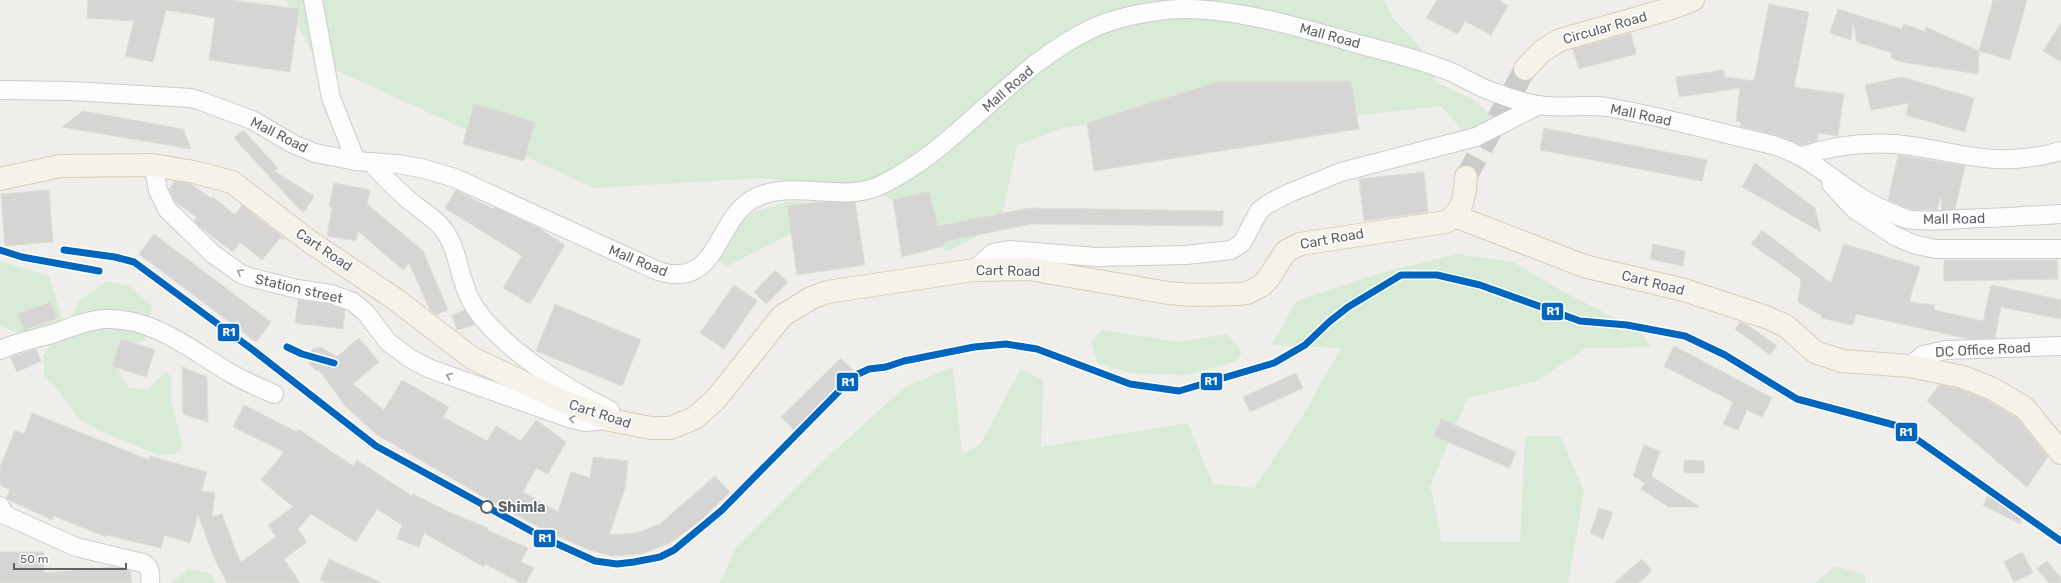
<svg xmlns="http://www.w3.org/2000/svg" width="2061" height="583" viewBox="0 0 2061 583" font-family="Rubik,sans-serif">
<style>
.green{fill:#d8ebd6}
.building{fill:#d6d5d3;stroke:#deddd9}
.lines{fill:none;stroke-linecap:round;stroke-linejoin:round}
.major-tunnel{stroke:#cbcbca;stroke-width:22;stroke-dasharray:22 11;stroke-linecap:butt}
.minor-casing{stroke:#cbcccc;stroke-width:20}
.major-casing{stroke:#d7ceb8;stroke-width:24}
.minor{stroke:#fdfcfc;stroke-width:18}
.major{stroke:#f4f2e9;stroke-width:22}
.rail-1-casing{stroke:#fff;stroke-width:10}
.rail-1{stroke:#0065bd;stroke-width:7}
.oneway{stroke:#96999c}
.stop-dot{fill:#fff;stroke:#5f6368;stroke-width:2}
.labels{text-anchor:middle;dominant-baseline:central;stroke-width:3;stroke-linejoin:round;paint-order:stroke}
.street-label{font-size:14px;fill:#5f6368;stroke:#fff}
.stop-label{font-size:14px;font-weight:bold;fill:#5f6368;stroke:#fff;text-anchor:start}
.line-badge{stroke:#fff;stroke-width:1.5}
.badge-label{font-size:11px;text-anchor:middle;font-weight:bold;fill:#fff}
</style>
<rect width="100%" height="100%" fill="#efeeea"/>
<!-- green -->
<g class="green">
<path d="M286,0h1099l6,16 29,31 17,36 37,17 20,18 -28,16 -25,-28 -98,11 -162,-1 -114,11 -50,18 -17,80 -54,27 -30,-40 -46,-23 -108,-11 -168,10 -278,-127z"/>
<path d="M791,201l36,6 -31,24 -70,36 -7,-6 -2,-18 36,-31z"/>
<path d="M1457,254l56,8 47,28 79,40 12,17 -65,1 -49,33 -69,17 -38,88 12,56h78l5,-106h35l24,55 -16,92h-848l16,-36 73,-73 96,-87 48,-20 9,88 19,-12 40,-74 22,11 -2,67 147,-24 25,61 41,4 48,-71 39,-69 -69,-3 24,-44 81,-27z"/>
<path d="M0,261l49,15 14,46 -38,13 -25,-9z"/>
<path d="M107,281l22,5 23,20 -6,33 -24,10 -4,21 11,17 18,3 19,-19 5,6v22l12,48 -8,7 -17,1 -58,-24 -21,-12 -26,-35 -9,-7 -1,-22 28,-38 9,-17z"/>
<path d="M1102,330l78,12 47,-8 15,18 -6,9 -48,14 -57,-2 -34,-10 -6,-21z"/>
<path d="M1835,566l31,9 -1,8h-50z"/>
<path d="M188,569l23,5 5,9h-45z"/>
</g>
<!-- building -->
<g class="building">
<path d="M88,0h143l68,9 -9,63 -81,-12 6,-42 -49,-8 -13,52 -28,-6 9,-35 -47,-3z"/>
<path d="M1437,0h62l9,6 -17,29 -26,-14 -7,13 -32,-16z"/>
<path d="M1993,0h34l-17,60 -31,-9z"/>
<path d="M1769,4l40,8 -15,75 50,7 -6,42 -20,-3 -1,8 -16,4 -15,-7 -46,-12 1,-4 -5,-1 4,-33 -61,9 -3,-20 48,-7 1,7 29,4z"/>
<path d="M1838,9l64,20 2,-5 22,8v-5l53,24 -1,23 -76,-12 -11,-4 1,-5 -35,-11 -4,-20 -2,18 -21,-7z"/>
<path d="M2061,23v39l-18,-11z"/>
<path d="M1631,33l5,21 -57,15 -6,-20z"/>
<path d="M1902,77l72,21 -9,34 -59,-17 3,-12 -38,7 -6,-25z"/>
<path d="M1351,81l8,48 -265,42 -7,-48 130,-41z"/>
<path d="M474,104l61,18 -11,39 -61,-17z"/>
<path d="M83,111l100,18 8,20 -129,-22z"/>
<path d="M1544,128l163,32 -5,21 -162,-31z"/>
<path d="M243,130l35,38 -4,3 40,25 -10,16 -6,-4 -64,-70z"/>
<path d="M1898,155l67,11 -10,43 -13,1 -1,-15 -4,15 -28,-1 -21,-9z"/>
<path d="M1755,163l60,45 6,24 -79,-45z"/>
<path d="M1424,172l4,40 -64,9 -5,-42z"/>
<path d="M175,181l16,3 21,15 1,-2 22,18 7,-10 42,33 -1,2 -3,-2 -18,22 -22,-18 -7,10 -34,-26 -5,-5 3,-4 -22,-15 -6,-13z"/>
<path d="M334,183l36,7 -3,14 56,47 25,59 -12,5 -6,-5 -21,-47 -6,7 -45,-39 -2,10 -29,-5 5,-29h-3z"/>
<path d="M49,190l4,52 -48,4 -4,-52z"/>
<path d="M456,190l37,19 1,-2 45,21 26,17 -35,59 -27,-16 19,-32 -77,-48z"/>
<path d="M929,191l9,35 91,-18 194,3v15l-191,-2 -89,18 1,4 -42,11 -9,-57z"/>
<path d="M816,202h39l10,63 -68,10 -10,-69z"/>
<path d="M1762,230l69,53 12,-38h5l72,22 -11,35 26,3 -1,5 49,11 8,-36 70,15v19l-60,-12 -6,31 -26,1 -113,-25 -3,11 -32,-7 1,-2 -24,-14 3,-23 -50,-35z"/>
<path d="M154,234l117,88 -15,20 -117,-88z"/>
<path d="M1653,244l32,7 -2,15 -33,-7z"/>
<path d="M1944,260h113l1,19 -114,2z"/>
<path d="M775,270l13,12 -22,22 -12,-12z"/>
<path d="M734,285l23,16 -33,48 -24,-16z"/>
<path d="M298,300l30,4 17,6 -2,19 -48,-6z"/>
<path d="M50,302l7,17 -33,11 -6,-16z"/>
<path d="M555,304l86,36 -19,46 -86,-35z"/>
<path d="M465,310l10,15 -18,5 -5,-15z"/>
<path d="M1740,322l6,2 31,22 -7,9 -35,-26z"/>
<path d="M359,338l20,24 -26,22 31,26 18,-30 47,27 -6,10 44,24 9,-15 25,15 15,-21 30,22 -18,32 -12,-6 -13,24 35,20 13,-40 19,6 3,-21 35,4 -3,27 -16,47 28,-2 23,-9 55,-48 15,16 -30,29 -30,22 -29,11 -29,2 -23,-6 -47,-21 -46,-25 -120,-70 -31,-28 -25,-35 -5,-1 -6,-6v-9l4,-6 8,-2 16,10z"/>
<path d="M121,339l34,11 -9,27 -34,-11z"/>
<path d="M1674,346l98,52 -10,19 -15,-7 -9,20 -15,-6 10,-22 -69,-36z"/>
<path d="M36,349l5,12 -24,11 -7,-15z"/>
<path d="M841,358l14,14 -60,59 -14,-14z"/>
<path d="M182,367l25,10 1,45 -25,-8z"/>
<path d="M1296,373l7,15 -53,24 -7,-15z"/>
<path d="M1939,385l20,4 28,11 30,18 31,39 -21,30 -100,-86z"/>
<path d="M244,405l53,27 1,-3 55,37 4,-6 55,36 1,-2 36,18 39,16 -1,2 41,18 -7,14 13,6 -8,15h-5l-36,-19 -1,3 -60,-34 -5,14 -22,-8 5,-14 -25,-16 -21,33 -45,-28 -13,15 9,13 -23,17 16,24h-73l-11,-21 -18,-47 -8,28 -26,-8 -3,13 -54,-13 -1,2 -52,-21 -2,4 -43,-20 -3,-2 4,-8 -10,-5v-18l15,-37 9,4 8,-21 117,47 1,-4 57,16 -6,19 14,2 -3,24 10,-3 13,35 6,13 35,-25 -8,-12 25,-18 -32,-27 23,-28 -51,-25z"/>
<path d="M1441,419l75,33 -7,16 -75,-32z"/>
<path d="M1644,445l16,6 -9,25 49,31h-31l-28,-18 4,-6 -12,-7z"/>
<path d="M1684,460l20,1v12h-20z"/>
<path d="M1988,495l35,17 -3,12 -37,-19z"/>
<path d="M1599,508l14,4 -10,27 -13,-6z"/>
<path d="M0,552h44v21l70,-6 16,4 2,12h-132z"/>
<path d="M2022,552l11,21 -19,9 -10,-20z"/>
<path d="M329,559l53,24h-56l-6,-3z"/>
<path d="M1642,559l10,12 -14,12h-24z"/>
<path d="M2047,561l14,17v5h-12l-12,-14z"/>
</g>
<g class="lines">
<!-- major-tunnel -->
<path class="major-tunnel" d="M1466,177l59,-108"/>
<defs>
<g id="minor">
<path d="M313,0l18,98 25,63"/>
<path d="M0,90l71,1 120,7 10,3 51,19 41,24 22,9 41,8 41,3 24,4 34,10 203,93c61,19 56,-50 95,-72 37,-21 90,5 128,-14 80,-39 130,-118 210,-156 21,-10 45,-15 67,-18 59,-10 147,18 204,34 30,8 60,15 89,27 14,6 27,15 42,20 13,5 30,10 44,13 23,4 47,-1 70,2 53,9 105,24 158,36 50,11 76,49 120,67 7,3 15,7 22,9 17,3 37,1 54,0 33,-1 67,-3 100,-5"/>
<path d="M1802,156c30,-10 62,-14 93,-12 34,3 66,13 100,15 21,1 45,-2 66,-8"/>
<path d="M371,162c13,16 26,28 41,41 11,8 24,16 32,27 15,21 15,49 27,71 24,43 95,88 139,109"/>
<path d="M153,165l5,25 9,19 46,45 28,20 8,3 48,12 34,5 22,8 13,11 22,29 23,17 17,9 141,50 16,4 22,-2"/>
<path d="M1831,184l23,25 41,27 18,8 22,5h126"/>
<path d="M974,270l19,-17 16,-3 88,7 89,-2 45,-5 11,-7 17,-32 9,-7 19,-10 54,-22 135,-35 63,-32"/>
<path d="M0,350c17,-8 34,-11 52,-16 17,-6 36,-14 53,-15 47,-2 85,30 122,52 14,9 31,16 47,23"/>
<path d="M1910,366l13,-11 23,-5 115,-4"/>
<path d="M0,506l5,9 71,32 67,16c8,4 8,12 7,20"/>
</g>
<g id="major">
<path d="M1525,69l17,-18 18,-11 109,-31 24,-9"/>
<path d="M0,179l60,-13 93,-1 41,7 38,10 77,59 86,58 77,59 88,42 50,20 41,8h19l25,-10 21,-19 66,-83 29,-18 16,-6 147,-22 55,-1 139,24 25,2 45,-1 9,-1 14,-7 7,-7 18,-28 14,-7 146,-22c17,-10 19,-27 20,-45"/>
<path d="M1455,216l129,50 100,24 82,27 20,9 29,26 27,9 68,5 53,11 30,12 32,19 36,45"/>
</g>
</defs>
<!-- minor casing -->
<use href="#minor" class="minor-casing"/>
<!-- major casing -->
<use href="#major" class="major-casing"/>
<!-- minor -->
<use href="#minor" class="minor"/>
<!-- major -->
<use href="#major" class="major"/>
<defs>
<g id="rail-1">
<path d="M0,250l22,7 77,14"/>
<path d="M64,250l51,7 19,5 119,88 123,96 166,91 53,24 22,3 17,-2 26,-5 14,-7 48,-40 127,-129 9,-7 11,-5 17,-2 18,-6 70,-14 32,-3 31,5 93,35 49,7 95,-28 31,-18 24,-23 19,-15 53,-32h36l43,10 100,36 47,4 58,11 40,19 72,44 101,27 163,115"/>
<path d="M287,347l15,7 32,9"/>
</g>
</defs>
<!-- rail-1 casing -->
<use href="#rail-1" class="rail-1-casing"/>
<!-- rail-1 -->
<use href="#rail-1" class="rail-1"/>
</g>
<!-- one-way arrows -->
<defs><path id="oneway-chevron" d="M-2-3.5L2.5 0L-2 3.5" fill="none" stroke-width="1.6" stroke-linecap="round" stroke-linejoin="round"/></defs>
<g class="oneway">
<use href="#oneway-chevron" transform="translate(240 272) rotate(-149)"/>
<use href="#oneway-chevron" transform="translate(449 376) rotate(-158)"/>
<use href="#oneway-chevron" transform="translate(572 419) rotate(-167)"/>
</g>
<!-- markers -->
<circle class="stop-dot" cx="487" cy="507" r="6"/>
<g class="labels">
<!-- street labels -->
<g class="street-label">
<text transform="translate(1605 28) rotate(-16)">Circular Road</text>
<text transform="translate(1330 36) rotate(15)">Mall Road</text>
<text transform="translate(1008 89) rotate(-41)">Mall Road</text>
<text transform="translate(1641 115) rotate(12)">Mall Road</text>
<text transform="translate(279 135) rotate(27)">Mall Road</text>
<text transform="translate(1954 219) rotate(-1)">Mall Road</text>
<text transform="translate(1332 239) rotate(-10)">Cart Road</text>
<text transform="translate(324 250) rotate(34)">Cart Road</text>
<text transform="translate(638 261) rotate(22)">Mall Road</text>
<text transform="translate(1008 271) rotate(1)">Cart Road</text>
<text transform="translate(1653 283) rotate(14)">Cart Road</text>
<text transform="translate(299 289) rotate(13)">Station street</text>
<text transform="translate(1983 350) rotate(-3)">DC Office Road</text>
<text transform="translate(600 414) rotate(18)">Cart Road</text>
</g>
<!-- stop labels -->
<g class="stop-label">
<text x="498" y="507">Shimla</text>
</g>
</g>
<g class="line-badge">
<rect x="1541" y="302" width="23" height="19" rx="4" fill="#0065bd"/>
<rect x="217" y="323" width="23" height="19" rx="4" fill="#0065bd"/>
<rect x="1200" y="372" width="23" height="19" rx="4" fill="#0065bd"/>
<rect x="836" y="372" width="23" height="20" rx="4" fill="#0065bd"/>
<rect x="1895" y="422" width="23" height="20" rx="4" fill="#0065bd"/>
<rect x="533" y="529" width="23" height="19" rx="4" fill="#0065bd"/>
</g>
<g class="badge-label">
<text x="1553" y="315">R1</text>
<text x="229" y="336">R1</text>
<text x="1211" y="385">R1</text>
<text x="848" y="386">R1</text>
<text x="1906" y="436">R1</text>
<text x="545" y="542">R1</text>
</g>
<!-- scale -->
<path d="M14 563v6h112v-6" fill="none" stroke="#5f6368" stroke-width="2"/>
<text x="20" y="563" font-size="12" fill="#5f6368" stroke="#ffffff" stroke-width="3" paint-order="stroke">50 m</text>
</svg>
